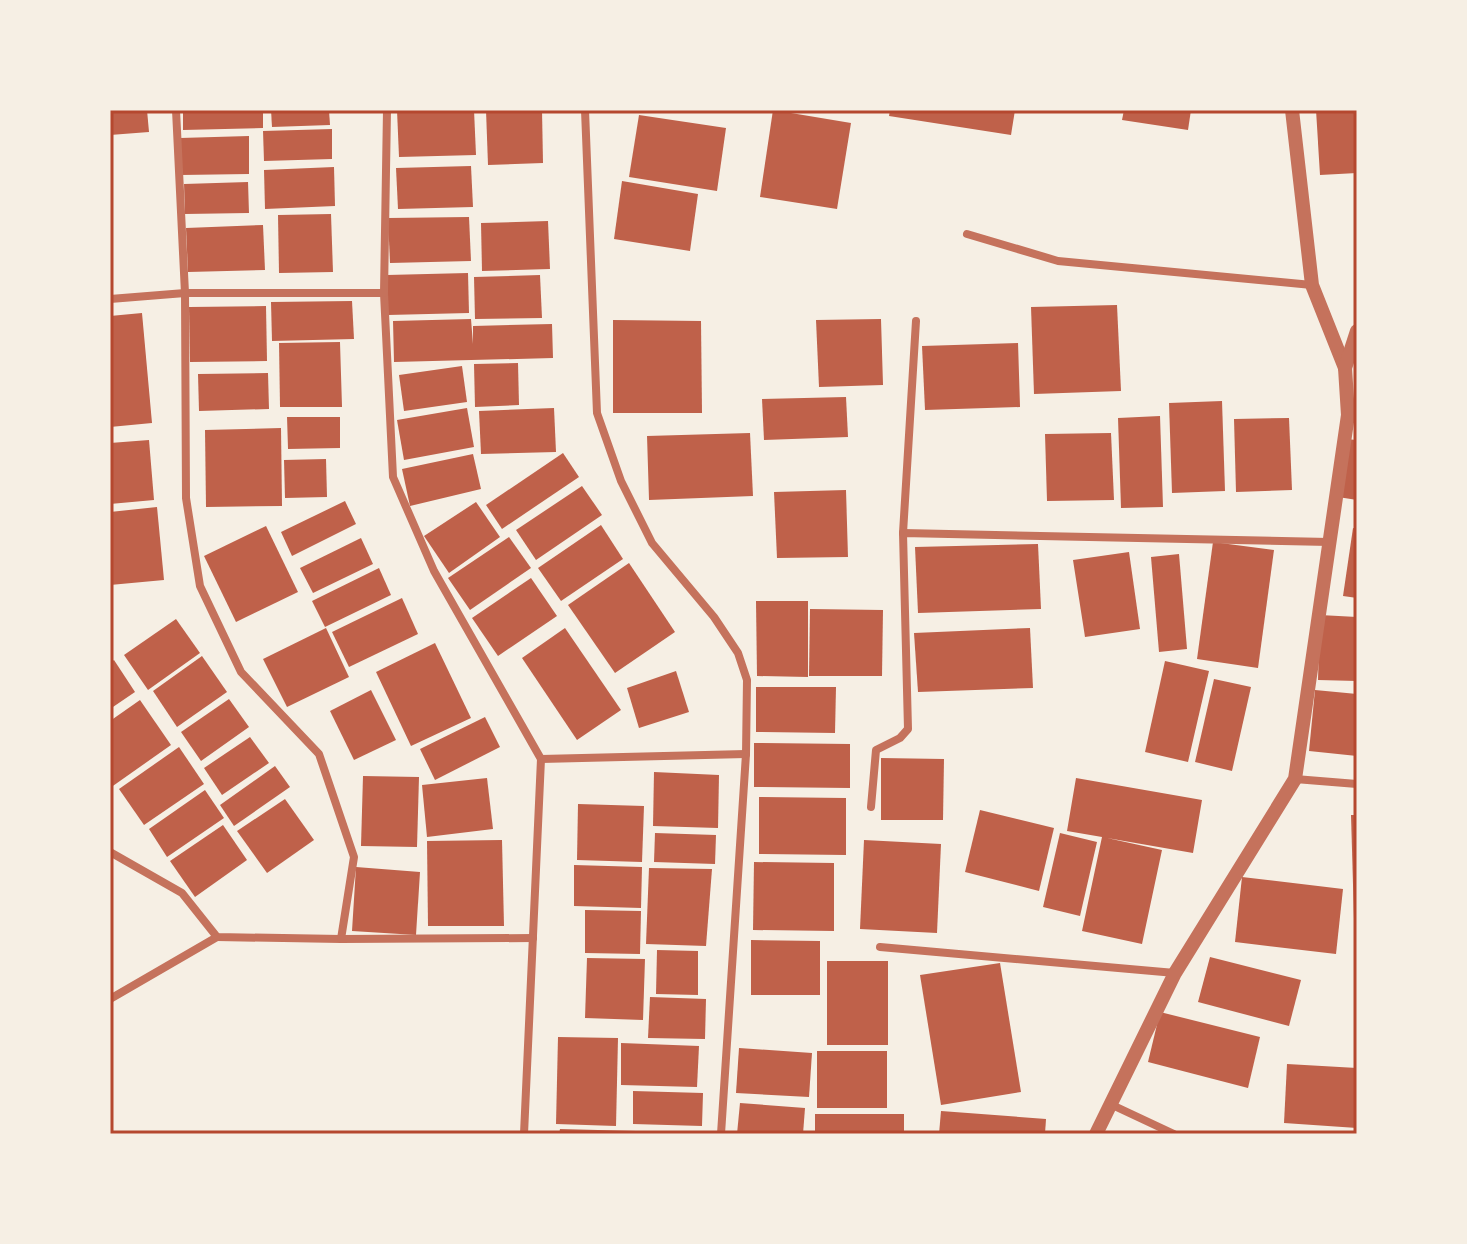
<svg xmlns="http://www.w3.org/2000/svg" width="1467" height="1244" viewBox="0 0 1467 1244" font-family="Ubuntu,sans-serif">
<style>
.building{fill:#bf614a}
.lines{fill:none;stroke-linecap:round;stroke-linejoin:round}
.minor{stroke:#c5725c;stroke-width:8}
.tertiary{stroke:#c5725c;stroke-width:14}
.neatline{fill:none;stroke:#b5482f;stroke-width:3}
</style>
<rect width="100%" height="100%" fill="#f6efe4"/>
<!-- building -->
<g class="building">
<path d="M110,110h37l2,22 -39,3z"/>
<path d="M183,110h80v18l-80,2z"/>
<path d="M271,110h58l1,15 -58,2z"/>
<path d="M397,110h77l2,45 -77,2z"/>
<path d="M486,110h56l1,53 -55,2z"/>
<path d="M773,110l78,13 -14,86 -77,-12z"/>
<path d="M890,110h125l-4,25 -122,-19z"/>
<path d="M1124,110h67l-3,20 -66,-10z"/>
<path d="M1316,110h41v63l-37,2z"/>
<path d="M639,115l87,13 -9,63 -88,-14z"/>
<path d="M332,129v30l-68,2 -1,-30z"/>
<path d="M249,136v38l-68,1 -1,-37z"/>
<path d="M471,166l2,41 -75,2 -2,-41z"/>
<path d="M334,167l1,39 -70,3 -1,-39z"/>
<path d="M622,181l76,13 -8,57 -76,-12z"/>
<path d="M248,182l1,31 -64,1 -1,-30z"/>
<path d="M331,214l2,58 -54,1 -1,-58z"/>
<path d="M469,217l2,44 -81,2 -2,-45z"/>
<path d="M548,221l2,48 -68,2 -1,-48z"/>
<path d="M263,225l2,45 -77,2 -2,-44z"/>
<path d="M468,273l1,40 -81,2 -1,-40z"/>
<path d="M540,275l2,43 -67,1 -1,-42z"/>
<path d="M352,301l2,38 -82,2 -1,-39z"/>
<path d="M1117,305l4,86 -87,3 -3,-87z"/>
<path d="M266,306l1,55 -77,1 -1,-55z"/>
<path d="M142,313l10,110 -42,4v-111z"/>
<path d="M471,319l2,25v-18l79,-2 1,34 -159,4 -1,-41z"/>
<path d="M881,319l2,66 -64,2 -3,-67z"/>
<path d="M613,320l88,1 1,92h-89z"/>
<path d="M340,342l2,65h-62l-1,-64z"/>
<path d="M1018,343l2,64 -95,3 -3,-64z"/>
<path d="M518,363l1,42 -44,2 -1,-43z"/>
<path d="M462,366l5,36 -63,9 -5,-36z"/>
<path d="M268,373l1,36 -70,2 -1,-37z"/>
<path d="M846,397l2,40 -84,3 -2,-41z"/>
<path d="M1222,401l3,90 -53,2 -3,-90z"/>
<path d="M467,408l7,39 -70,13 -7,-40z"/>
<path d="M554,408l2,44 -75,2 -2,-43z"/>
<path d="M1160,416l3,91 -42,1 -3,-90z"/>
<path d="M287,417h53v31l-52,1z"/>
<path d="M1289,418l3,72 -56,2 -2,-73z"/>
<path d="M281,428l1,78 -76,1 -1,-77z"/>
<path d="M750,433l3,63 -104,4 -2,-64z"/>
<path d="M1111,433l3,67 -67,1 -2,-67z"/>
<path d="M1345,439l12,1v60l-19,-3z"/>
<path d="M149,440l5,60 -44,4v-61z"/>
<path d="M563,453l16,24 -77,52 -16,-24z"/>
<path d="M473,454l8,35 -71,17 -8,-37z"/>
<path d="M326,459l1,38 -42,1 -1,-38z"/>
<path d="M582,486l20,29 -66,45 -20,-30z"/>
<path d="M846,490l2,67 -71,1 -3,-66z"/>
<path d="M345,501l11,23 -64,32 -11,-24z"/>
<path d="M476,502l24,35 -51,36 -25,-37z"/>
<path d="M157,507l7,73 -54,5v-73z"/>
<path d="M601,525l22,34 -62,42 -23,-33z"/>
<path d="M266,526l32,66 -62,30 -32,-66z"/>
<path d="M1353,528l4,1v69l-14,-2z"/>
<path d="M509,537l22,31 -61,42 -22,-32z"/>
<path d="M361,538l12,26 -60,29 -13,-25z"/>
<path d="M1213,542l61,8 -16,118 -61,-9z"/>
<path d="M1038,544l3,65 -123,4 -3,-66z"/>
<path d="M1129,552l11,77 -55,8 -12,-77z"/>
<path d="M1179,554l8,95 -28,3 -8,-95z"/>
<path d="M629,563l46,69 -60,41 -47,-68z"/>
<path d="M379,568l12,27 -66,32 -13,-26z"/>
<path d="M531,578l26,38 -59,40 -26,-38z"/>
<path d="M402,598l16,36 -69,33 -17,-35z"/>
<path d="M756,601h52v76l-51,-1z"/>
<path d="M810,609l73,1 -1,66h-73z"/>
<path d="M1320,615l37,2v64l-39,-1z"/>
<path d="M176,619l24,34 -52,37 -24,-35z"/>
<path d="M326,628l23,49 -62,30 -24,-48z"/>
<path d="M565,628l56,82 -44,30 -55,-82z"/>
<path d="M1030,628l3,60 -115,4 -4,-59z"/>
<path d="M435,643l36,75 -60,28 -35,-74z"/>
<path d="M202,656l25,36 -50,35 -24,-36z"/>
<path d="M114,660l21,32 -25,17v-46z"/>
<path d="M1165,661l44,10 -21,91 -43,-10z"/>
<path d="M676,671l13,41 -50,16 -12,-40z"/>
<path d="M1214,679l37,8 -19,84 -37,-9z"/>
<path d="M756,687h80l-1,46 -79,-1z"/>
<path d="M371,690l25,50 -42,20 -24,-49z"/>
<path d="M1315,690l42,4v62l-48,-5z"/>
<path d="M229,699l20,28 -48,34 -20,-29z"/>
<path d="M140,700l31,45 -61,43v-67z"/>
<path d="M485,717l15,30 -65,33 -15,-31z"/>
<path d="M250,737l19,26 -47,32 -18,-27z"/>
<path d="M754,743l96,1v44l-96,-1z"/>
<path d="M179,747l25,37 -60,41 -25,-36z"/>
<path d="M881,758l63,1 -1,61h-62z"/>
<path d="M275,766l15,21 -56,39 -14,-21z"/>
<path d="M654,772l65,3 -1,53 -65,-2z"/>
<path d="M363,776l56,1 -2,70 -56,-1z"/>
<path d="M487,778l6,51 -66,8 -5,-52z"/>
<path d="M1076,778l126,22 -9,53 -86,-15 55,12 -20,94 -60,-13 20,-94 -35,-6z"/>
<path d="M205,790l19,28 -57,39 -18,-28z"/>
<path d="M759,797l87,1v57l-87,-1z"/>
<path d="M285,799l29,41 -47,33 -30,-42z"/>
<path d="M578,804l66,2 -2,56 -65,-2z"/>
<path d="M980,810l74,18 -15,63 -74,-19z"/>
<path d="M1351,815h6v104h-3z"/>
<path d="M223,825l24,35 -52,37 -25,-36z"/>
<path d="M655,833l61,2 -1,29 -61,-2z"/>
<path d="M1060,833l37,9 -17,74 -37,-9z"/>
<path d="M502,840l2,86h-76l-1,-85z"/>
<path d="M864,840l77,4 -4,89 -77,-4z"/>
<path d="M754,862l80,1v68l-81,-1z"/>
<path d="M574,865l68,2 -1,41 -67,-2z"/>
<path d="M356,867l64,5 -4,63 -64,-4z"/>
<path d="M649,868l63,1 -6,77 -60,-2z"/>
<path d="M1242,877l101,12 -7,65 -101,-12z"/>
<path d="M585,910l56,1 -1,43 -55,-1z"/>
<path d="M751,940l69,1v54h-69z"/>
<path d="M657,950l41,1v44l-42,-1z"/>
<path d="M1210,957l91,23 -12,46 -91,-24z"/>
<path d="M587,958l58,1 -2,61 -58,-2z"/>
<rect x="827" y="961" width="61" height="84"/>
<path d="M1000,963l21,129 -80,13 -21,-130z"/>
<path d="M650,997l56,2 -1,40 -57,-1z"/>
<path d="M1160,1012l100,25 -12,51 -100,-26z"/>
<path d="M558,1037l60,1 -2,88 -60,-2z"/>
<path d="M621,1043l78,3 -2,41 -76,-2z"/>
<path d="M739,1048l73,5 -3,44 -73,-4z"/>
<rect x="817" y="1051" width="70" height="57"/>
<path d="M1287,1064l70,4v60l-73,-5z"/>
<path d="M633,1091l70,2 -1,33 -69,-2z"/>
<path d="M740,1103l65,5 -2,26h-66z"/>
<path d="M941,1111l105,8 -1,15h-106z"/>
<rect x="815" y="1114" width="89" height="20"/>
<path d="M560,1129l76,2 -1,3h-76z"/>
</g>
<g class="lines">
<!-- minor -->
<g class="minor">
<path d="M387,110l-3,183 9,184 41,94 107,188 -17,375"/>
<path d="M585,110l12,303 24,68 31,62 62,74 24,36 9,27 -1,74 -25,380"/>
<path d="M967,234l91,27 254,24"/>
<path d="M110,299l75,-6h199"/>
<path d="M903,533l13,-212"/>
<path d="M541,759l205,-5"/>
<path d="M1295,779l62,5"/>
<path d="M871,807l5,-57 24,-12 8,-9 -5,-196 426,9"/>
<path d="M110,852l72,41 35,44 124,2 13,-82 -35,-103 -78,-82 -41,-86 -14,-88 -1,-205 -9,-183"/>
<path d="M341,939l192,-1"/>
<path d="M880,947l295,26"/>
<path d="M110,999l107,-62"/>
<path d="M1110,1104l64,30"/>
</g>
<!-- tertiary -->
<g class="tertiary">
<path d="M1292,110l20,175 33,83"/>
<path d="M1096,1134l79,-161 120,-194 53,-364 -3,-47 12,-37"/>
</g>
</g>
<!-- border -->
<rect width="1467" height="1244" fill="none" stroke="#f6efe4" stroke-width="224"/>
<rect x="112" y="112" width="1243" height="1020" class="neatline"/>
</svg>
